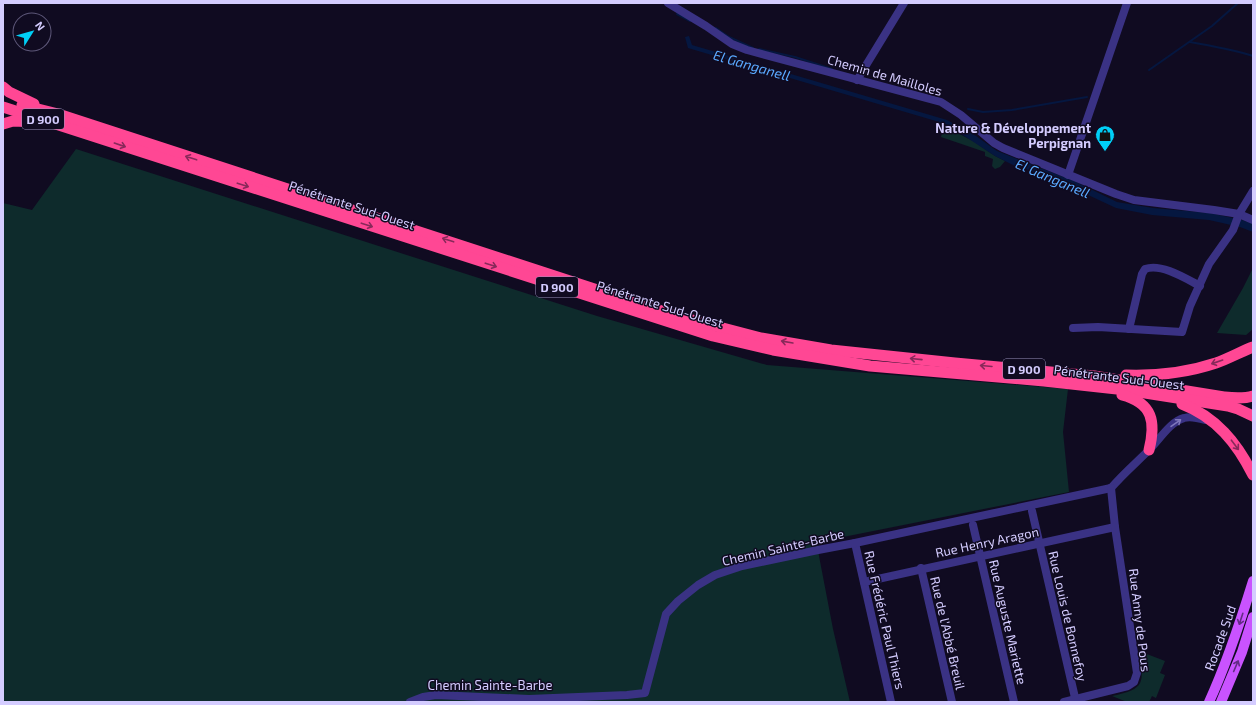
<svg xmlns="http://www.w3.org/2000/svg" width="1256" height="705" viewBox="0 0 1256 705" font-family="'Exo 2',sans-serif">
<style>
.green{fill:#0e2b2c}
.water{fill:#051740}
.lines{fill:none;stroke-linecap:round;stroke-linejoin:round}
.stream{stroke:#051740;stroke-width:2}
.minor{stroke:#3a3284;stroke-width:8}
.major{stroke:#c953ff;stroke-width:10}
.highway{stroke:#ff4794;stroke-width:11}
.oneway{stroke:#88295a}
.oneway2{stroke:#7f77bb}
.oneway3{stroke:#632b85}
.labels{text-anchor:middle;dominant-baseline:central;stroke-width:3;stroke-linejoin:round;paint-order:stroke}
.shield{fill:#100b21;stroke:#9992bc;stroke-width:1}
.shield-label{font-size:12px;font-weight:bold;fill:#d4ccff}
.street-label{font-size:13px;fill:#d4ccff;stroke:#100b21}
.poi-label{font-size:13px;font-weight:bold;fill:#d4ccff;stroke:#100b21;text-anchor:end}
.water-label{font-size:14px;font-style:italic;fill:#5aa9ff;stroke:#100b21}
</style>
<rect width="100%" height="100%" fill="#100b21"/>
<!-- green -->
<g class="green">
<path d="M944,126l29,15 22,15 10,5 -5,6 -5,2 -3,-3 1,-7 -8,-3v-4l-44,-15z"/>
<path d="M76,149l521,167 170,49 301,24 -5,43 6,60 -251,50 1,14 14,73 17,73h-847v-499l29,7z"/>
<path d="M1253,268v61l-7,6 -29,-2 26,-45z"/>
<path d="M1139,651l26,10 -5,12 5,2 -9,23 -4,-2 -3,6h-22l-15,-6c34,-7 32,-13 27,-45z"/>
</g>
<!-- water -->
<path class="water" d="M689,36l3,9 255,75 29,16 21,15 77,30 43,21 36,6 57,5 32,7 11,4v8l-13,-5 -31,-7 -57,-5 -36,-7 -45,-21 -50,-20 -2,1 -24,-12 -49,-32 -258,-76 -3,-11z"/>
<g class="lines">
<!-- stream -->
<g class="stream">
<path d="M677,14l13,7"/>
<path d="M716,28l13,9 24,11"/>
<path d="M1190,42c22,4 42,7 63,14"/>
<path d="M759,49l36,8 37,12"/>
<path d="M1149,70l63,-44 26,-23"/>
<path d="M968,109l15,3 29,-2 75,-13"/>
</g>
<!-- minor -->
<g class="minor">
<path d="M668,3l38,23 26,18 15,6 194,52 20,13 33,28 9,5 113,46 18,6 80,10 25,4 14,6"/>
<path d="M857,80l47,-77"/>
<path d="M1068,175l59,-172"/>
<path d="M1073,328l25,-1 84,5 8,-26 19,-42 24,-34 6,-16 14,-23"/>
<path d="M1129,329l13,-55 3,-5c16,-6 40,9 55,17"/>
<path d="M1111,488c12,-14 26,-26 39,-39 9,-9 21,-28 34,-31 7,-2 14,0 21,2"/>
<path d="M1032,511l44,191"/>
<path d="M973,525l41,177"/>
<path d="M855,543l36,159"/>
<path d="M921,568l31,134"/>
<path d="M864,582l251,-55"/>
<path d="M410,702l13,-5 13,-2 93,4 98,-4 18,-2 21,-79 12,-13 20,-16 17,-10 27,-9 76,-16 37,-7 256,-55"/>
<path d="M1064,702l64,-16 6,-4 3,-9 -22,-146 -4,-39"/>
</g>
<!-- major -->
<g class="major">
<path d="M1209,702c18,-39 31,-79 44,-121"/>
<path d="M1221,702l21,-50 11,-35"/>
</g>
<!-- highway -->
<g class="highway">
<path d="M3,87l6,5 25,12"/>
<path d="M22,105l36,9 619,202 84,22 70,12 124,13 139,13 130,21c10,1 19,2 29,-1"/>
<path d="M3,107l710,229 60,14 97,16 174,15 82,9 102,16 10,3 15,7"/>
<path d="M3,124l10,-3 24,1"/>
<path d="M1126,375c31,1 60,-2 90,-12 12,-4 24,-11 37,-16"/>
<path d="M1122,395c31,8 34,27 27,55"/>
<path d="M1182,404c34,13 55,39 71,71"/>
</g>
</g>
<!-- one-way arrows -->
<defs><path id="oneway-shaft" d="M-6 0H5M1.5-3L5.5 0L1.5 3" fill="none" stroke-width="1.6" stroke-linecap="round" stroke-linejoin="round"/></defs>
<g class="oneway">
<use href="#oneway-shaft" transform="translate(120 145) rotate(19)"/>
<use href="#oneway-shaft" transform="translate(191 158) rotate(-162)"/>
<use href="#oneway-shaft" transform="translate(243 185) rotate(18)"/>
<use href="#oneway-shaft" transform="translate(367 225) rotate(18)"/>
<use href="#oneway-shaft" transform="translate(448 240) rotate(-162)"/>
<use href="#oneway-shaft" transform="translate(491 265) rotate(18)"/>
<use href="#oneway-shaft" transform="translate(787 342) rotate(-170)"/>
<use href="#oneway-shaft" transform="translate(916 359) rotate(-174)"/>
<use href="#oneway-shaft" transform="translate(1217 362) rotate(161)"/>
<use href="#oneway-shaft" transform="translate(986 366) rotate(-175)"/>
<use href="#oneway-shaft" transform="translate(1235 445) rotate(53)"/>
</g>
<use class="oneway2" href="#oneway-shaft" transform="translate(1176 423) rotate(-35)"/>
<g class="oneway3">
<use href="#oneway-shaft" transform="translate(1241 619) rotate(108)"/>
<use href="#oneway-shaft" transform="translate(1236 666) rotate(-67)"/>
</g>
<!-- icons -->
<defs>
<symbol id="shop-pin" viewBox="-11 -11 22 30"><path d="M0 17L-7.5 6A9.5 9.5 0 1 1 7.5 6Z" fill="#00cff7" stroke="#100b21"/><path d="M-5-2.5h2.3a2.7 3.5 0 0 1 5.4 0H5L5.5 6h-11ZM-1.5-2.5h3a1.5 2.3 0 0 0-3 0Z" fill="#111"/></symbol>
</defs>
<g fill-rule="evenodd">
<use href="#shop-pin" x="1094" y="124" width="22" height="30"/>
</g>
<g class="labels">
<!-- shield labels -->
<g class="shield">
<rect x="22" y="109" width="42" height="20" rx="3"/>
<rect x="536" y="277" width="42" height="20" rx="3"/>
<rect x="1003" y="359" width="42" height="20" rx="3"/>
</g>
<g class="shield-label">
<text x="43" y="119">D 900</text>
<text x="557" y="287">D 900</text>
<text x="1024" y="369">D 900</text>
</g>
<!-- street labels -->
<g class="street-label">
<text transform="translate(885 75) rotate(16)">Chemin de Mailloles</text>
<text transform="translate(352 205) rotate(18)">Pénétrante Sud-Ouest</text>
<text transform="translate(660 304) rotate(17)">Pénétrante Sud-Ouest</text>
<text transform="translate(1119 377) rotate(7)">Pénétrante Sud-Ouest</text>
<text transform="translate(987 542) rotate(-12)">Rue Henry Aragon</text>
<text transform="translate(783 547) rotate(-13)">Chemin Sainte-Barbe</text>
<text transform="translate(1068 616) rotate(77)">Rue Louis de Bonnefoy</text>
<text transform="translate(885 620) rotate(77)">Rue Frédéric Paul Thiers</text>
<text transform="translate(1140 620) rotate(83)">Rue Anny de Pous</text>
<text transform="translate(1008 622) rotate(77)">Rue Auguste Mariette</text>
<text transform="translate(948 633) rotate(77)">Rue de l'Abbé Breuil</text>
<text transform="translate(1220 638) rotate(-70)">Rocade Sud</text>
<text x="490" y="685">Chemin Sainte-Barbe</text>
</g>
<!-- poi labels -->
<g class="poi-label">
<text x="1091" y="128">Nature &amp; Développement<tspan x="1091" dy="15">Perpignan</tspan></text>
</g>
<!-- water labels -->
<g class="water-label">
<text transform="translate(752 65) rotate(16)">El Ganganell</text>
<text transform="translate(1053 178) rotate(23)">El Ganganell</text>
</g>
</g>
<!-- border -->
<rect width="1256" height="705" fill="none" stroke="#d4ccff" stroke-width="8"/>
<!-- north arrow -->
<g transform="translate(32 32) rotate(53)"><circle r="19" fill="#100b21" stroke="#5e587a"/>
<path d="M0-3L7 15L0 10L-7 15Z" fill="#00cff7"/>
<text y="-6" font-size="11" font-weight="bold" text-anchor="middle" fill="#d4ccff">N</text>
</g>
</svg>
